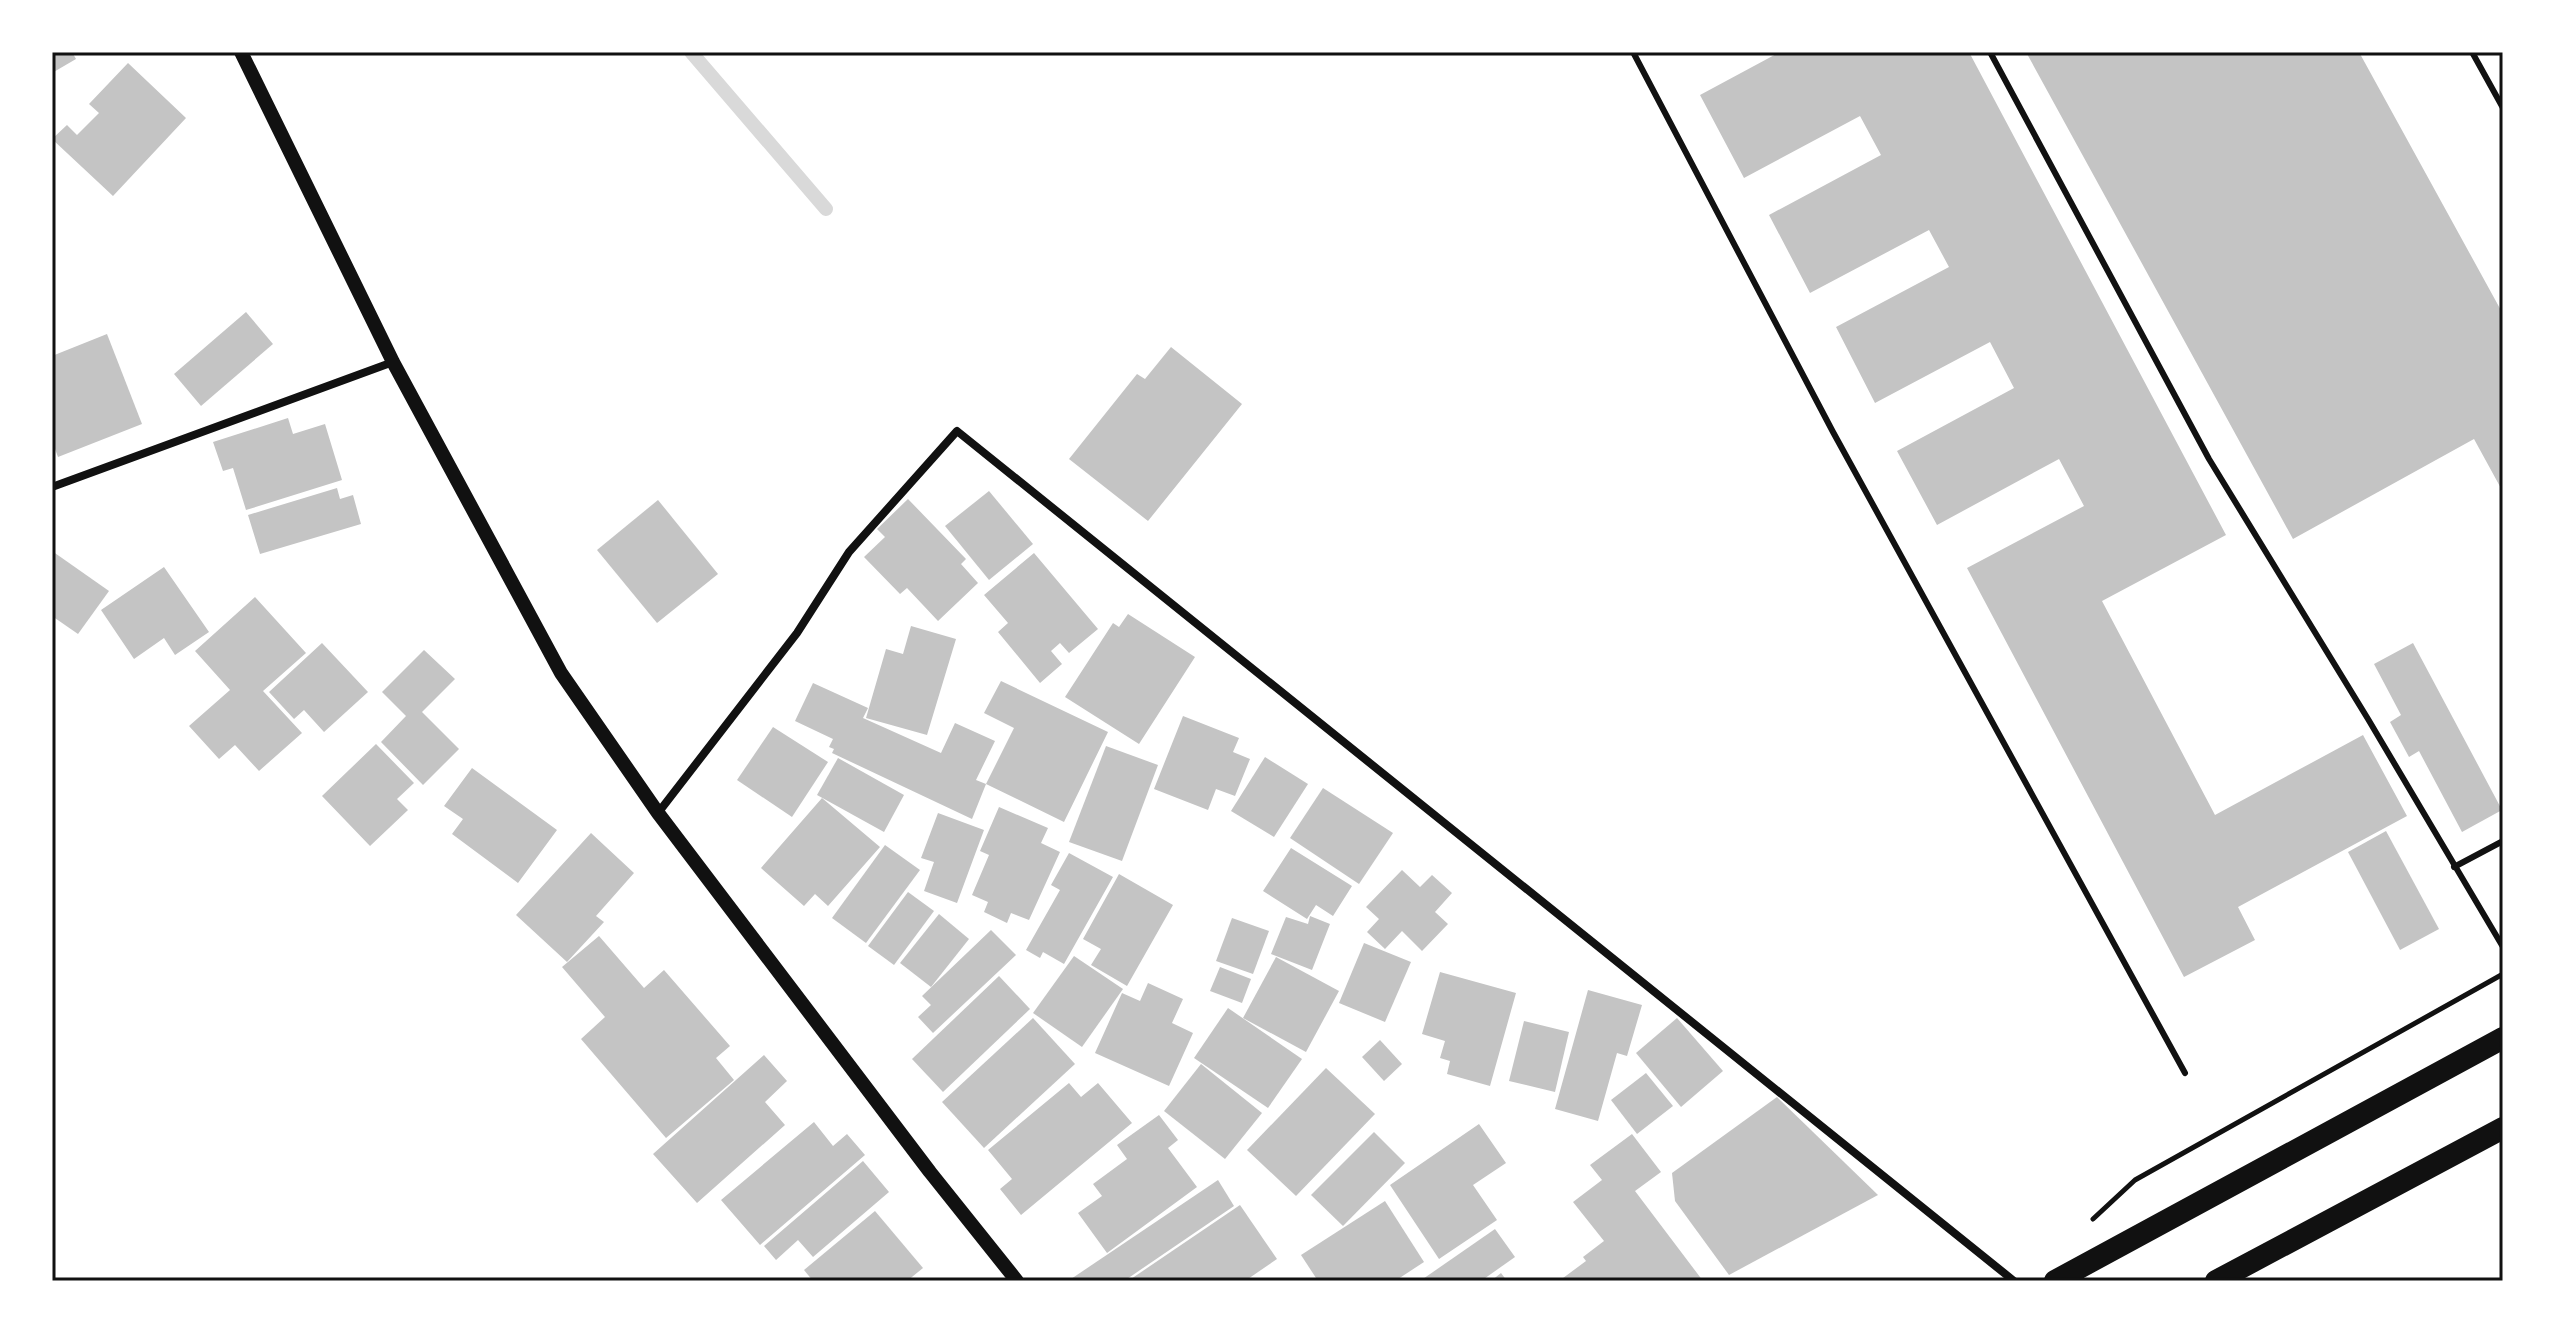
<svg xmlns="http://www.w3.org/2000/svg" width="2555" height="1333" viewBox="0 0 2555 1333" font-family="Karla,sans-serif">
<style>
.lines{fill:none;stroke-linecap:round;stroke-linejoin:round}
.stream{stroke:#d9d9d9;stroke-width:14}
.building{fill:#c4c4c4}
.path{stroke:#111;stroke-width:5}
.service{stroke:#111;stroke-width:6}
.minor{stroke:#111;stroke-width:8}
.tertiary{stroke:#111;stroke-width:14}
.trunk{stroke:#111;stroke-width:22}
.neatline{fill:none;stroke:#111;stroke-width:3}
</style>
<rect width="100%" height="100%" fill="#fff"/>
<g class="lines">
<!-- stream -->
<path class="stream" d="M691,52l135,157"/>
</g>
<!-- building -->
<g class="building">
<path d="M52,52h20l4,7 -24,14z"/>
<path d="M1780,52h189l257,483 -124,66 113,214 148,-80 44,81 -169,91 17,33 -71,37 -217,-409 117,-62 -25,-47 -122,66 -40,-74 117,-63 -24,-46 -115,61 -39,-76 113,-60 -20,-37 -119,63 -41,-78 112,-60 -21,-39 -116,62 -44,-83z"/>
<path d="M2026,52h333l144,262v178l-29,-53 -181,100z"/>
<path d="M128,63l58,55 -73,78 -61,-57 15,-14 10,10 22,-22 -10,-9z"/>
<path d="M246,312l27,32 -72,62 -27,-32z"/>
<path d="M107,334l35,90 -84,33 -6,-16v-85z"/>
<path d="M1171,347l71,57 -94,117 -79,-62 68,-85 8,5z"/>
<path d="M288,418l5,16 32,-10 17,56 -96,30 -13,-42 -10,3 -10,-29z"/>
<path d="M337,488l3,11 13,-4 8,29 -101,30 -12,-39z"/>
<path d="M989,491l44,53 -44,36 -44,-54z"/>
<path d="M908,499l58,60 -5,5 17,19 -40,38 -31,-33 -7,6 -36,-37 21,-20 -8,-8z"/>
<path d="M658,500l60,74 -61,49 -60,-73z"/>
<path d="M52,551l57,40 -31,43 -26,-18z"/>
<path d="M1034,553l64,76 -29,24 -9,-10 -9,8 11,13 -22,19 -42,-51 10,-9 -24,-28z"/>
<path d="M164,567l45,65 -34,23 -11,-17 -30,21 -33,-49z"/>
<path d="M255,597l51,56 -43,38 39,42 -43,38 -24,-26 -16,14 -30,-33 41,-36 -35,-39z"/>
<path d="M1128,614l67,43 -56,87 -74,-47 48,-74 6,4z"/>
<path d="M911,626l45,13 -29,96 -61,-17 20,-69 17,5z"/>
<path d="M322,643l46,49 -44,40 -20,-22 -10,9 -25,-27z"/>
<path d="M2413,643l89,167 -40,22 -43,-81 -10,6 -19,-35 11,-7 -27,-51z"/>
<path d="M424,650l31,29 -33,33 37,37 -36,36 -42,-43 25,-26 -24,-24z"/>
<path d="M1001,681l107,51 -44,90 -78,-38 28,-56 -30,-15z"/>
<path d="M813,683l55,25 -5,10 78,35 14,-30 40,18 -19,39 10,4 -14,35 -140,-66 2,-4 -5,-2 4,-8 -38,-18z"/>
<path d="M1183,716l56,22 -6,14 17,7 -15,37 -19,-7 -8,21 -54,-21z"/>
<path d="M773,727l55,35 -36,55 -55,-37z"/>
<path d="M376,744l38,39 -17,16 11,11 -38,36 -48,-50z"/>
<path d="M1106,746l52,19 -36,96 -53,-19z"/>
<path d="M1265,757l43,27 -34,53 -43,-26z"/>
<path d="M838,758l66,37 -20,37 -67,-37z"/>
<path d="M472,768l85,62 -39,53 -66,-49 11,-15 -19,-13z"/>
<path d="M1323,788l70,45 -34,51 -69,-46z"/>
<path d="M822,798l58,49 -52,59 -13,-12 -11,12 -43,-38z"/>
<path d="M999,807l49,21 -7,15 19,9 -31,68 -18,-7 -4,10 -23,-11 4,-10 -16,-7 17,-40 -9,-4z"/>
<path d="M938,813l46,17 -27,73 -33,-12 10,-29 -13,-4z"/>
<path d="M2386,831l53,98 -39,21 -52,-98z"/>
<path d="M591,833l43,40 -38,43 8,6 -37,40 -51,-47z"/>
<path d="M885,845l35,25 -54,73 -34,-25z"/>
<path d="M1291,848l61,38 -19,30 -17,-11 -9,14 -44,-28z"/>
<path d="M1069,853l44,24 -49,87 -21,-12 -3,6 -14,-8 34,-60 -9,-5z"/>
<path d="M1402,870l18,17 12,-12 20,18 -17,19 13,12 -26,27 -20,-20 -17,18 -18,-17 12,-13 -13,-12z"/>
<path d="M1119,874l54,31 -46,81 -36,-21 10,-16 -18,-10z"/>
<path d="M908,892l26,19 -40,54 -26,-19z"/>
<path d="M939,914l30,25 -38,48 -31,-24z"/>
<path d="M1310,916l20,8 -18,46 -41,-16 15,-37 22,7z"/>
<path d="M1232,918l37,13 -16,43 -37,-13z"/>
<path d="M991,930l25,25 -83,78 -15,-16 13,-12 -9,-9z"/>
<path d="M599,936l45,52 20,-18 66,76 -14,12 18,22 -68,58 -85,-99 24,-22 -43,-50z"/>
<path d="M1364,943l47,19 -26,60 -46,-19z"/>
<path d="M1074,956l49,33 -41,58 -49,-34z"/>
<path d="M1276,957l63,34 -33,61 -63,-34z"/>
<path d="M1220,967l31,12 -9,24 -32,-12z"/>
<path d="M1440,972l76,21 -26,93 -43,-12 3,-13 -10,-3 5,-17 -23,-7z"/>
<path d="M999,976l31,33 -87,83 -31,-33z"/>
<path d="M1148,983l35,16 -11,24 21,10 -24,53 -74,-33 27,-60 18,8z"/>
<path d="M1588,990l54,15 -15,51 -10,-3 -19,68 -43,-12z"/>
<path d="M1228,1008l74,51 -34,49 -74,-50z"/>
<path d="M1033,1018l42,46 -91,84 -42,-46z"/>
<path d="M1677,1018l46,53 -42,36 -45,-54z"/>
<path d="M1524,1021l45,11 -14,60 -46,-11z"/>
<path d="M1380,1040l22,24 -18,17 -22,-24z"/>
<path d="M764,1055l23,26 -22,21 20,23 -88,78 -44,-49z"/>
<path d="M1201,1064l61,49 -37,46 -61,-48z"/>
<path d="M1326,1068l49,46 -79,82 -49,-46z"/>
<path d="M1646,1073l27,33 -36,28 -26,-34z"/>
<path d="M1069,1083l12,14 17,-14 34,40 -111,92 -21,-26 12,-10 -24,-29z"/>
<path d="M1777,1097l101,98 -149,80 -54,-74 -3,-28z"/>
<path d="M1159,1115l19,25 -10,8 29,39 -90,66 -29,-40 24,-17 -9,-12 34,-25 -10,-14z"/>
<path d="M814,1122l19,24 14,-12 18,21 -105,90 -39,-45z"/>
<path d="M1479,1124l27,39 -33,22 24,35 -58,39 -49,-74z"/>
<path d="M1374,1132l31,31 -62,63 -32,-31z"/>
<path d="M1632,1134l29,38 -26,19 68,90h-144l27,-20 -3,-4 21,-16 -31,-39 29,-22 -12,-15z"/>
<path d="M863,1161l26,31 -76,65 -15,-17 -22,20 -12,-14z"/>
<path d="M1218,1180l16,26 -110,75h-56z"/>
<path d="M1385,1201l39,61 -29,19h-77l-17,-26z"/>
<path d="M1240,1205l37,54 -32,22h-117z"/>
<path d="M875,1211l48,57 -16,13h-94l-9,-11z"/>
<path d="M1495,1229l20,28 -34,24h-61z"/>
<path d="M1501,1273l6,8h-16z"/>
</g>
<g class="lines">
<!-- path -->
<path class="path" d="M2093,1219l42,-39 368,-206"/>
<!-- service -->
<g class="service">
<path d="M1633,52l200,380 352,641"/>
<path d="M1990,52l219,407 159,260 135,228"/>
<path d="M2472,52l31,56"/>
<path d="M2454,867l49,-26"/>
</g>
<!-- minor -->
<g class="minor">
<path d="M52,487l341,-125"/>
<path d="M658,813l139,-180 52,-81 108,-121 1057,850"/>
</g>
<!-- tertiary -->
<path class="tertiary" d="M241,52l152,310 168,311 97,140 272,359 87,109"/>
<!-- trunk -->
<g class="trunk">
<path d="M2055,1281l448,-243"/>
<path d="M2216,1281l287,-153"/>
</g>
</g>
<!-- border -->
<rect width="2555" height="1333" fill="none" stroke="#ffffff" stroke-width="108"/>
<rect x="54" y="54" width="2447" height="1225" class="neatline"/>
</svg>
